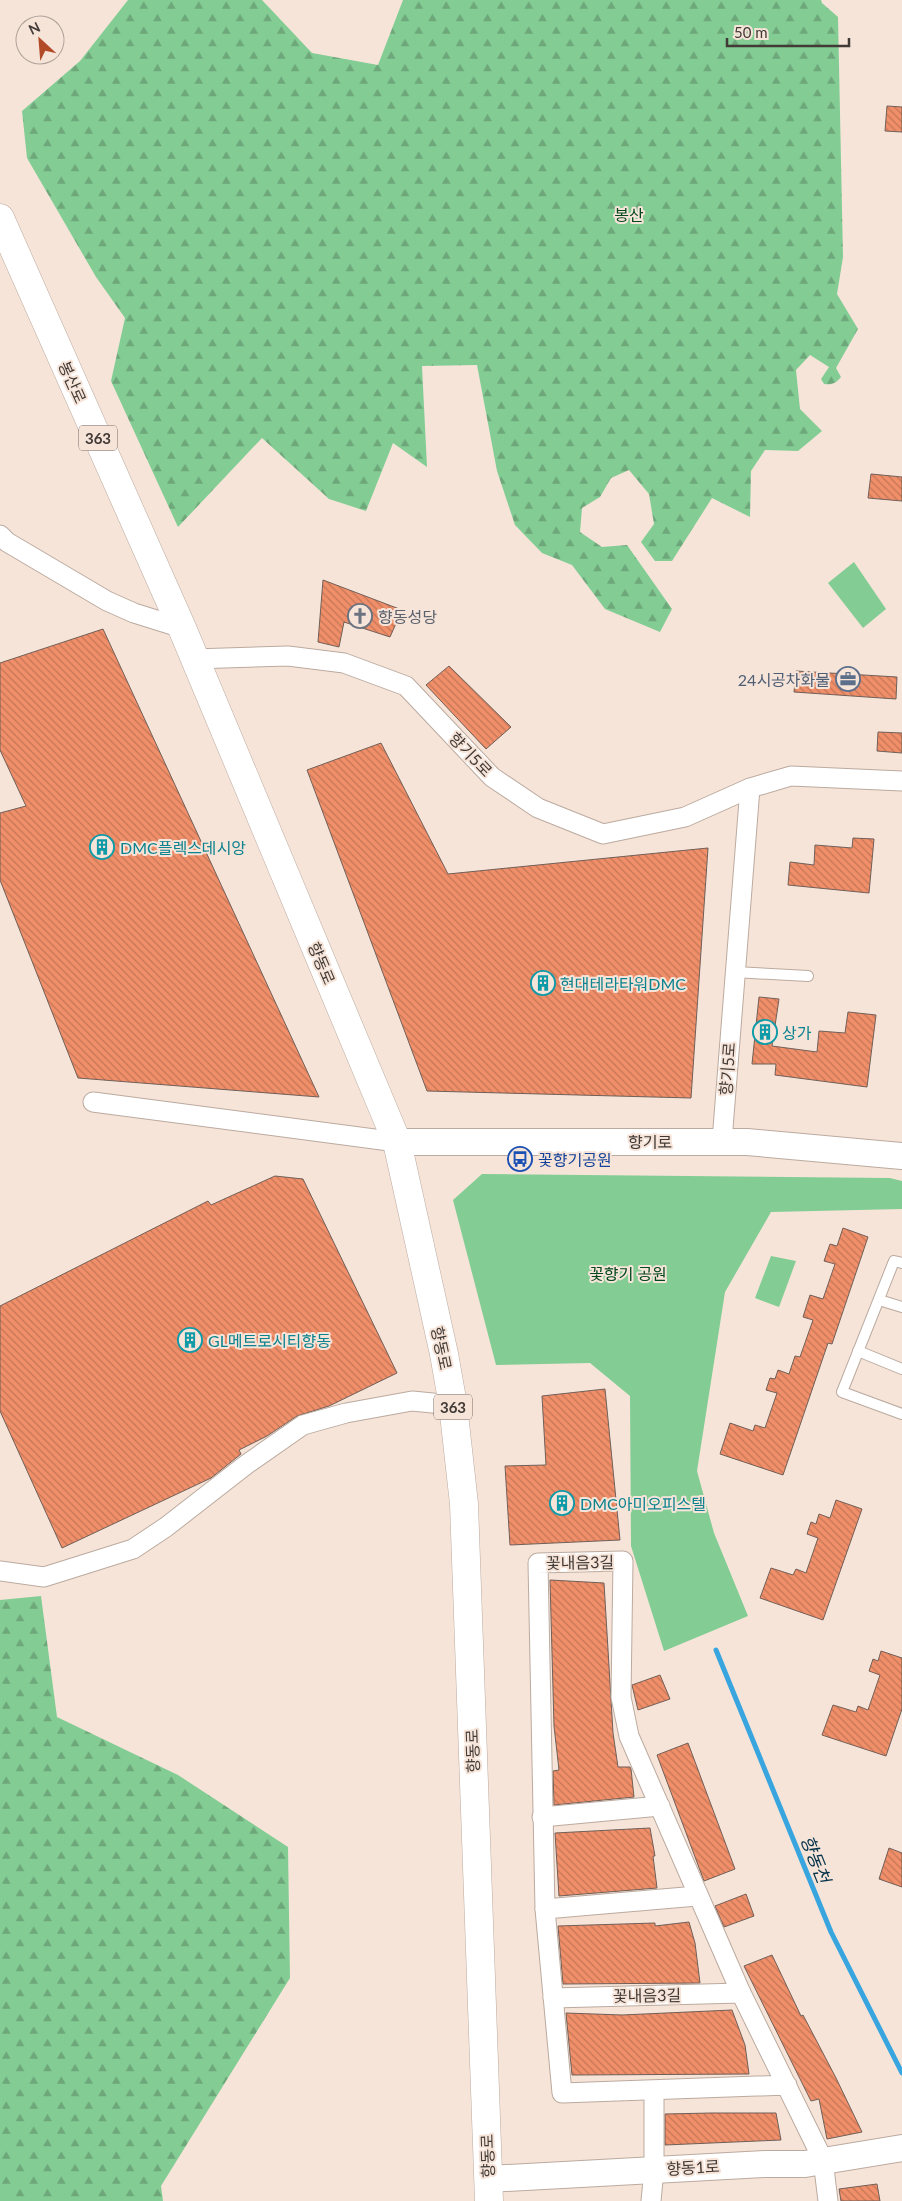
<svg xmlns="http://www.w3.org/2000/svg" width="902" height="2201" viewBox="0 0 902 2201" font-family="Lato,'Noto Sans KR',sans-serif">
<style>
.forest{fill:url(#forest-firs)}
.green{fill:#83cd95}
.lines{fill:none;stroke-linecap:round;stroke-linejoin:round}
.stream{stroke:#38a5df;stroke-width:5}
.building{fill:url(#building-back-hatch);stroke:#715f58}
.lane-casing{stroke:#bbaa9f;stroke-width:12}
.street-casing{stroke:#bbaa9f;stroke-width:21}
.secondary-casing{stroke:#bbaa9f;stroke-width:28}
.primary-casing{stroke:#bbaa9f;stroke-width:29}
.lane{stroke:#fff;stroke-width:10}
.street{stroke:#fff;stroke-width:19}
.secondary{stroke:#fff;stroke-width:26}
.primary{stroke:#fff;stroke-width:28}
.labels{text-anchor:middle;dominant-baseline:central;stroke-width:4;stroke-linejoin:round;paint-order:stroke}
.shield{fill:#f6e4d9;stroke:#776d67;stroke-width:1}
.shield-label{font-size:15px;font-weight:bold;fill:#413a36}
.park-label{font-size:16px;fill:#00471d;stroke:#f6e4d9}
.street-label{font-size:16px;fill:#413a36;stroke:#f6e4d9}
.worship-label{font-size:16px;fill:#5b616d;stroke:#f6e4d9;text-anchor:start}
.service-label{font-size:16px;fill:#4e5e75;stroke:#f6e4d9;text-anchor:end}
.culture-label{font-size:16px;fill:#0d838f;stroke:#f6e4d9;text-anchor:start}
.transit-label{font-size:16px;fill:#164399;stroke:#f6e4d9;text-anchor:start}
.water-label{font-size:18px;font-style:italic;fill:#03324a;stroke:#f6e4d9}
</style>
<defs>
<pattern id="forest-firs" width="22" height="20" patternUnits="userSpaceOnUse" patternTransform="scale(1.25)"><rect width="22" height="20" fill="#83cd95"/><path d="M5 1l3.5 6h-7zM16 11l3.5 6h-7z" fill="#6da77a"/></pattern>
<pattern id="building-back-hatch" width="6" height="6" patternUnits="userSpaceOnUse" patternTransform="scale(1.25)"><rect width="6" height="6" fill="#f08f69"/><path d="M-1 5l2 2M0 0l6 6M5-1l2 2" fill="none" stroke="#c47657"/></pattern>
</defs>
<rect width="100%" height="100%" fill="#f6e4d9"/>
<!-- forest -->
<g class="forest">
<path d="M128,0h134l50,53 66,12 25,-65h418l1,3 16,14 5,240 -6,37 21,35 -22,39 5,9c-5,6 -8,8 -17,7l-3,-5 8,-12 -19,-12 -14,15 4,39 22,22 -24,20 -33,-1 -14,21 -1,46 -38,-19 -40,63h-17l-14,-19 13,-18 -5,-30 -20,-24 -18,8 -11,19 -18,11 -2,24 22,15 25,-2 45,64 -12,23 -55,-23 -33,-44 -30,-12 -27,-28 -18,-54 -20,-106 -55,1 5,101 -34,-24 -27,68 -37,-12 -67,-61 -84,89 -67,-146 14,-63 -29,-41 -69,-119 -5,-47 58,-50z"/>
<path d="M41,1596l16,121 121,58 110,72 2,131 -129,208 2,15h-163v-601z"/>
</g>
<!-- green -->
<g class="green">
<path d="M854,562l32,47 -23,19 -35,-45z"/>
<path d="M482,1174l408,4 12,3v28l-131,3 -46,80 -28,179 17,62 34,83 -84,35 -33,-105 -1,-150 -40,-33 -94,2 -43,-165z"/>
<path d="M771,1256l25,5 -17,46 -24,-9z"/>
</g>
<g class="lines">
<!-- stream -->
<path class="stream" d="M716,1650l115,282 71,141"/>
</g>
<!-- building -->
<g class="building">
<path d="M887,106l15,1v25l-17,-1z"/>
<path d="M871,474l31,3v24l-34,-3z"/>
<path d="M323,580l79,30 -12,27 -46,-15 -5,25 -21,-5z"/>
<path d="M103,629l216,468 -241,-19 -78,-198v-67l26,-7 -26,-56v-87z"/>
<path d="M449,666l62,61 -25,22 -60,-64z"/>
<path d="M796,671l101,6 -1,22 -102,-7z"/>
<path d="M878,732l24,1v20l-25,-2z"/>
<path d="M381,743l67,131 260,-26 -17,250 -264,-7 -120,-321z"/>
<path d="M853,838l21,1 -5,54 -81,-8 2,-23 24,3 1,-20 37,3z"/>
<path d="M759,997l20,2 -7,47 45,6 2,-21 26,2 3,-21 28,3 -9,72 -92,-12 1,-11h-24z"/>
<path d="M275,1176l28,3 94,194 -68,33 -32,10 -30,20 -28,14 2,4 -30,24 -149,70 -62,-137v-105l208,-105 3,4z"/>
<path d="M843,1228l25,9 -36,107 -4,-1 -45,132 -63,-21 10,-31 23,8 2,-6 10,3 12,-35 -11,-3 4,-12 5,1 3,-9 11,4 6,-18 5,1 13,-37 -10,-3 7,-22 13,4 12,-35 -11,-3 6,-17 7,2z"/>
<path d="M605,1389l15,151 -110,5 -5,-79 41,-1 -4,-69z"/>
<path d="M836,1500l26,9 -39,111 -63,-22 11,-30 22,7 3,-6 10,4 12,-35 -11,-4 4,-12 5,2 3,-10 11,4z"/>
<path d="M550,1580l54,3 9,150 5,34h12l1,2 3,28 -80,8 -1,-34 6,-1 -5,-44z"/>
<path d="M881,1651l21,7v51l-16,47 -64,-21 11,-30 23,7 2,-6 10,4 12,-35 -11,-4 4,-12 5,2z"/>
<path d="M660,1675l10,24 -32,11 -6,-25z"/>
<path d="M688,1743l47,126 -31,12 -47,-126z"/>
<path d="M650,1828l5,28h-2l4,32 -98,8 -4,-63z"/>
<path d="M889,1848l13,5v34l-23,-8z"/>
<path d="M746,1894l8,22 -30,11 -9,-21z"/>
<path d="M689,1922l6,21 5,40 -137,1 -5,-58 97,-3v3z"/>
<path d="M772,1955l29,61 2,-1 33,63 26,54 -35,7 -8,-40 -8,2 -67,-135z"/>
<path d="M732,2010l13,35 4,29 -177,1 -6,-62 56,2z"/>
<path d="M711,2113h65l5,27 -116,5v-31z"/>
<path d="M877,2184l3,17h-39l-2,-12z"/>
</g>
<g class="lines">
<defs>
<g id="lane">
<path d="M734,972l74,4"/>
<path d="M902,1263l-8,-2 -52,131 60,22"/>
<path d="M879,1300l23,7"/>
<path d="M858,1351l44,18"/>
</g>
<g id="street">
<path d="M0,535l7,7 100,59 27,12 48,15"/>
<path d="M193,659l95,-3 56,7 62,23 86,91 46,31 65,26 82,-17 65,-29 41,-12 111,5"/>
<path d="M93,1102l304,40"/>
<path d="M722,1141l28,-353"/>
<path d="M0,1571l44,6 89,-28 33,-22 81,-63 56,-39 43,-12 66,-12 41,4"/>
<path d="M542,1817l118,-11"/>
<path d="M545,1909l152,-13"/>
<path d="M553,1998l188,-5"/>
<path d="M787,2085l-225,8 -17,-184 -7,-346 85,-2 -2,136 8,39 112,257 82,167 5,41"/>
<path d="M651,2201l3,-31v-78"/>
</g>
<g id="secondary">
<path d="M397,1142h350l155,14"/>
<path d="M488,2179l277,-15h40l97,-16"/>
</g>
<path id="primary" d="M0,218l182,410 215,514 47,212 9,51 11,99 25,697"/>
</defs>
<!-- lane casing -->
<use href="#lane" class="lane-casing"/>
<!-- street casing -->
<use href="#street" class="street-casing"/>
<!-- secondary casing -->
<use href="#secondary" class="secondary-casing"/>
<!-- primary casing -->
<use href="#primary" class="primary-casing"/>
<!-- lane -->
<use href="#lane" class="lane"/>
<!-- street -->
<use href="#street" class="street"/>
<!-- secondary -->
<use href="#secondary" class="secondary"/>
<!-- primary -->
<use href="#primary" class="primary"/>
</g>
<!-- icons -->
<defs>
<symbol id="church-ring" viewBox="-11 -11 22 22"><circle r="9.5" fill="#f6e4d9" stroke="#6b7280" stroke-width="1.5"/><path d="M-1.2-6h2.4v3.5h3.3v2.4h-3.3V6h-2.4V-.1h-3.3v-2.4h3.3Z" fill="#6b7280"/></symbol>
<symbol id="office-ring" viewBox="-11 -11 22 22"><circle r="9.5" fill="#f6e4d9" stroke="#5c6f8a" stroke-width="1.5"/><path d="M-6-3h4V-5.5h4V-3h4V5H-6ZM-1-4.5V-3h2v-1.5ZM-6 0V1H6V0Z" fill="#5c6f8a"/></symbol>
<symbol id="building-ring" viewBox="-11 -11 22 22"><circle r="9.5" fill="#f6e4d9" stroke="#0f9aa8" stroke-width="1.5"/><path d="M-4-6H4V6H1V3H-1V6H-4ZM-2.5-4.3h1.7v1.8h-1.7ZM.8-4.3h1.7v1.8H.8ZM-2.5-1h1.7V.8h-1.7ZM.8-1h1.7V.8H.8Z" fill="#0f9aa8"/></symbol>
<symbol id="bus-ring" viewBox="-11 -11 22 22"><circle r="9.5" fill="#f6e4d9" stroke="#1a4fb4" stroke-width="1.5"/><path d="M-5-6H5V4H4V6H2V4H-2V6H-4V4H-5ZM-3.5-4V0h7V-4ZM-3.5 1.2v1.5H-2V1.2ZM2 1.2v1.5H3.5V1.2Z" fill="#1a4fb4"/></symbol>
</defs>
<g fill-rule="evenodd">
<use href="#church-ring" x="346" y="602" width="28" height="28"/>
<use href="#office-ring" x="834" y="665" width="28" height="28"/>
<use href="#building-ring" x="88" y="833" width="28" height="28"/>
<use href="#building-ring" x="529" y="969" width="28" height="28"/>
<use href="#building-ring" x="751" y="1018" width="28" height="28"/>
<use href="#bus-ring" x="506" y="1145" width="28" height="28"/>
<use href="#building-ring" x="176" y="1326" width="28" height="28"/>
<use href="#building-ring" x="548" y="1489" width="28" height="28"/>
</g>
<g class="labels">
<!-- shield labels -->
<g class="shield">
<rect x="79" y="425.5" width="38" height="25" rx="4"/>
<rect x="434" y="1394.5" width="38" height="25" rx="4"/>
</g>
<g class="shield-label">
<text x="98" y="438">363</text>
<text x="453" y="1407">363</text>
</g>
<!-- park labels -->
<g class="park-label">
<text x="629" y="214">봉산</text>
<text x="628" y="1273">꽃향기 공원</text>
</g>
<!-- street labels -->
<g class="street-label">
<text transform="translate(73 382) rotate(66)">봉산로</text>
<text transform="translate(471 754) rotate(46)">향기5로</text>
<text transform="translate(322 963) rotate(67)">향동로</text>
<text transform="translate(727 1069) rotate(-86)">향기5로</text>
<text x="650" y="1141">향기로</text>
<text transform="translate(442 1348) rotate(78)">향동로</text>
<text transform="translate(580 1562) rotate(-1)">꽃내음3길</text>
<text transform="translate(472 1751) rotate(-92)">향동로</text>
<text transform="translate(647 1995) rotate(-1)">꽃내음3길</text>
<text transform="translate(487 2156) rotate(-92)">향동로</text>
<text transform="translate(693 2167) rotate(-3)">향동1로</text>
</g>
<!-- worship labels -->
<g class="worship-label">
<text x="378" y="616">향동성당</text>
</g>
<!-- service labels -->
<g class="service-label">
<text x="830" y="679">24시공차화물</text>
</g>
<!-- culture labels -->
<g class="culture-label">
<text x="120" y="847">DMC플렉스데시앙</text>
<text x="560" y="983">현대테라타워DMC</text>
<text x="782" y="1032">상가</text>
<text x="208" y="1340">GL메트로시티향동</text>
<text x="580" y="1503">DMC아미오피스텔</text>
</g>
<!-- transit labels -->
<g class="transit-label">
<text x="538" y="1159">꽃향기공원</text>
</g>
<!-- water labels -->
<g class="water-label">
<text transform="translate(816 1859) rotate(68)">향동천</text>
</g>
</g>
<!-- north arrow -->
<g transform="translate(40 40) rotate(334)"><circle r="24" fill="#f6e4d9" stroke="#aea098"/>
<path d="M0-4L9 19L0 12L-9 19Z" fill="#b24a27"/>
<text y="-8" font-size="14" font-weight="bold" text-anchor="middle" fill="#413a36">N</text>
</g>
<!-- scale -->
<path d="M727 38v8h122v-8" fill="none" stroke="#413a36" stroke-width="2.5"/>
<text x="734" y="38" font-size="15" fill="#413a36" stroke="#f6e4d9" stroke-width="4" paint-order="stroke">50 m</text>
</svg>
